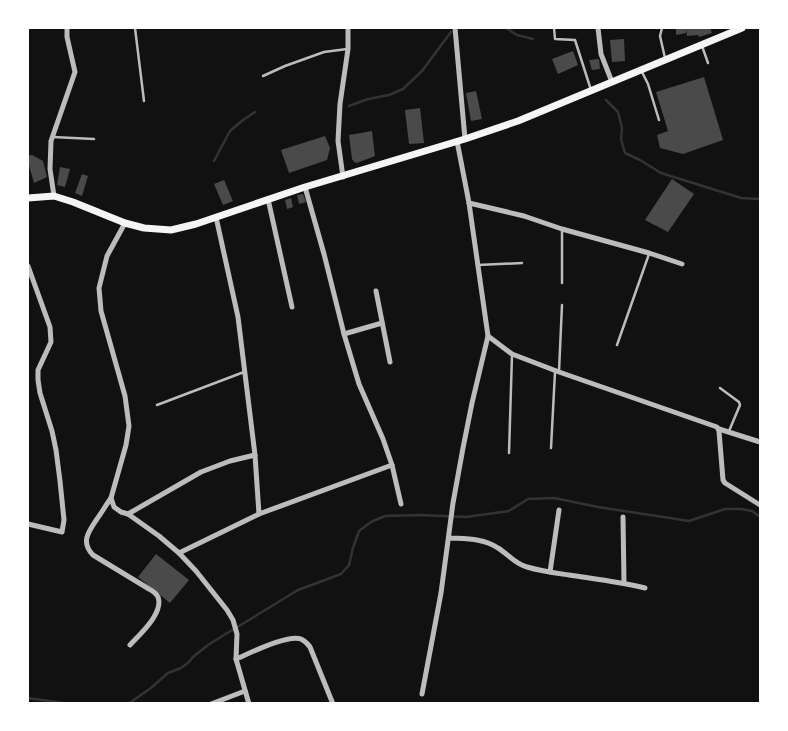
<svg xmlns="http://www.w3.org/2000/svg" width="788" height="731" viewBox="0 0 788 731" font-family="'PT Serif',serif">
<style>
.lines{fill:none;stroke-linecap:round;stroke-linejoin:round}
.stream{stroke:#333;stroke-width:2.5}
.building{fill:#4a4a4a}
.service{stroke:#bcbcbc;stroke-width:2.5}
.minor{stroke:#bcbcbc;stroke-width:5}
.secondary{stroke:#f5f5f5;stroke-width:7}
</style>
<rect width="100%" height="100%" fill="#111"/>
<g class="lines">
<!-- stream -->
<g class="stream">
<path d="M506,28l11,7 16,4"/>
<path d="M606,100l12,12 4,16 -1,11 4,14 15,7 21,13 80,25 19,1"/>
<path d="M349,106l19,-7 21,-4 14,-6 19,-18 29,-39"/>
<path d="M214,161l16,-30 13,-11 12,-8"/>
<path d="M28,698l42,6"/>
<path d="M128,704l23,-16 17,-15 13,-5 8,-6 4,-5 15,-12 16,-10 20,-12 54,-33 43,-16 8,-9 4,-17 6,-17 12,-9 14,-6 35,-1 46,2 43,-6 19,-12 26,-1 44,9 91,14 36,-12h16l11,2 8,6"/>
</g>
</g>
<!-- building -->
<g class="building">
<path d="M676,28h34l2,5 -13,4 -1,-2 -11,1 -1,-8v5l-10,2z"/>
<path d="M624,39l1,22 -13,1 -2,-22z"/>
<path d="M573,51l5,14 -20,9 -6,-15z"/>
<path d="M599,59l1,10 -8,1 -3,-10z"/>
<path d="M704,77l19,63 -40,14 -23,-6 -3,-13 11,-4 -12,-39z"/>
<path d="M476,91l6,28 -11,2 -5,-28z"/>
<path d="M420,108l4,35 -15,1 -4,-34z"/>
<path d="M372,131l3,25 -18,7 -3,-1 -2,-3 -3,-24z"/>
<path d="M325,136l5,12 -3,12 -38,13 -8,-23z"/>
<path d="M32,155l11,6 4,16 -13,6 -6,-21v-6z"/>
<path d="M60,167l10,2 -5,18 -8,-2z"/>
<path d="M82,174l6,2 -6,20 -7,-3z"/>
<path d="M672,179l22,15 -26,38 -23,-12z"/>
<path d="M224,180l9,21 -10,4 -9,-21z"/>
<path d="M303,194l3,8 -7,2 -2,-9z"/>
<path d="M291,198l2,9 -6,2 -2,-9z"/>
<path d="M156,554l33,26 -19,23 -32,-26z"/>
</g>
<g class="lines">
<!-- service -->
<g class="service">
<path d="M135,28l9,73"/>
<path d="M554,28l1,11 20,1 16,50"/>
<path d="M662,28l-2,8 5,22"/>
<path d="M702,46l6,17"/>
<path d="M641,70l7,14 11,36"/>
<path d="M263,76l22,-10 39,-14 23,-3"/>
<path d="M53,137l41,2"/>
<path d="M478,265l44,-2"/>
<path d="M562,283v-54"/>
<path d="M617,345l32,-91"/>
<path d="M559,371l3,-66"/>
<path d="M720,388l19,14 1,3 -11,26"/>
<path d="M157,405l87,-33"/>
<path d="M551,448l4,-76"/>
<path d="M509,453l3,-98"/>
</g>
<!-- minor -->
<g class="minor">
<path d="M455,28l10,111"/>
<path d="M598,28l3,26 11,28"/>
<path d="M457,141l12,62 19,133 24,18 47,18 158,55 2,4 4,49 2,3 35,22"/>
<path d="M343,177l-5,-36 2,-37 8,-55v-21"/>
<path d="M305,187l19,67 20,80 15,50 24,55 9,26 9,39"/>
<path d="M54,196l-4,-27 1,-28 24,-69 -8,-35v-9"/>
<path d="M268,199l24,108"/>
<path d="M469,203l55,13 38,13 87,24 33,11"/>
<path d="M216,217l22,100 17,138 4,59"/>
<path d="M125,223l-18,33 -8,32 2,23 24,85 4,30 -3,19 -15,53 3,9 7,5 7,2 31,22 20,17 17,18 31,39 6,10 4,14 -1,25 13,45"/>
<path d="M28,266l22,61 1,15 -13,28v10l2,13 12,38 4,19 4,31 4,39 -2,12 -34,-8"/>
<path d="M376,291l14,71"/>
<path d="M344,334l38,-11"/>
<path d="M719,429l41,13"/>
<path d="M111,498c-5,7 -9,14 -14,21 -8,12 -17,23 -4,36l56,34c4,2 7,4 9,8 6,16 -18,37 -28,48"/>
<path d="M128,514l73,-42 29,-11 25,-6"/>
<path d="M623,517l1,66"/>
<path d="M449,538c17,1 34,0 49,10 10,6 17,16 29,19 13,4 28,6 42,8 26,4 51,7 76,13"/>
<path d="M179,553l80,-39 133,-49"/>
<path d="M550,572l9,-62"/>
<path d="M236,659c14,-6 52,-25 65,-20 4,2 7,5 9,8l23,57"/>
<path d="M422,694l19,-101 12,-90 10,-55 9,-45 16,-67"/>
<path d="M211,704l34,-13"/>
</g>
<!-- secondary -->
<path class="secondary" d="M28,198l26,-2 19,6 52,21 19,5 27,2 25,-6 109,-37 160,-48 53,-18 224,-93"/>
</g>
<!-- border -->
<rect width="788" height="731" fill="none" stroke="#ffffff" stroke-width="58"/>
</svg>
